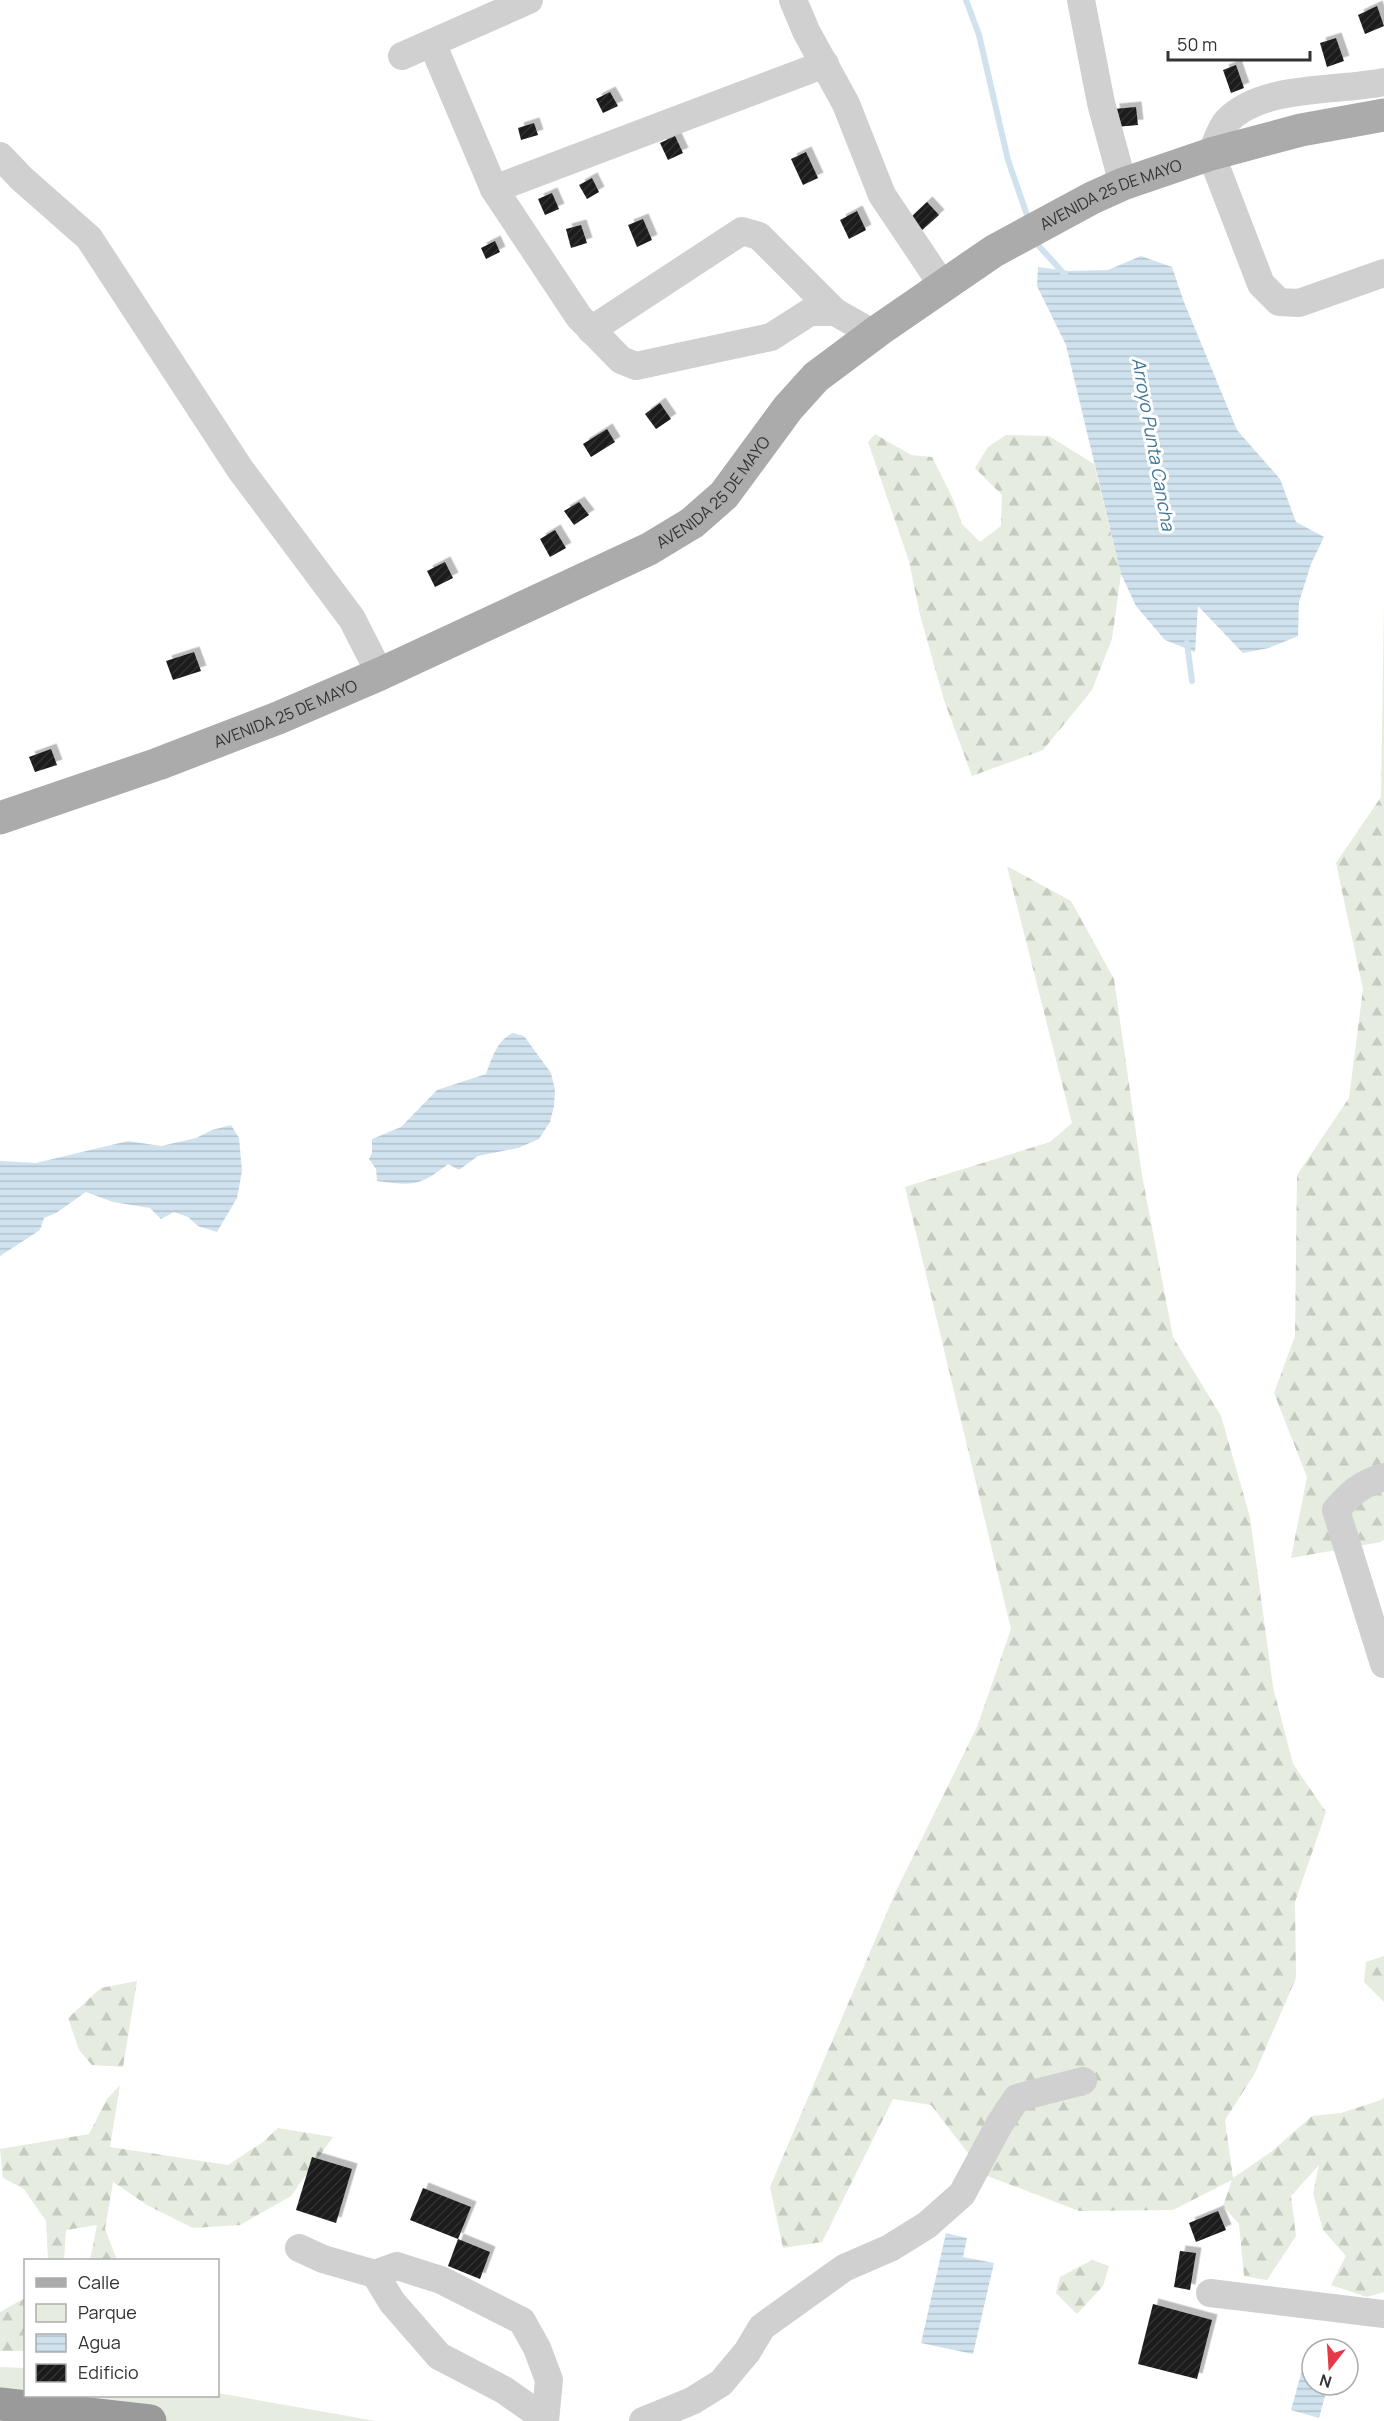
<svg xmlns="http://www.w3.org/2000/svg" width="1384" height="2421" viewBox="0 0 1384 2421" font-family="Manrope,sans-serif">
<style>
.green{fill:#e6ecdf}
.forest{fill:url(#forest-firs)}
.water{fill:url(#water-rules)}
.lines{fill:none;stroke-linecap:round;stroke-linejoin:round}
.stream{stroke:#cfe2ee;stroke-width:6}
.building{fill:url(#building-hatch);filter:url(#shadow)}
.minor{stroke:#d0d0d0;stroke-width:28}
.major{stroke:#ababab;stroke-width:33}
.highway{stroke:#9a9a9a;stroke-width:33}
.labels{text-anchor:middle;dominant-baseline:central;stroke-width:6;stroke-linejoin:round;paint-order:stroke}
.street-label{font-size:16px;fill:#333;stroke:#fff}
.water-label{font-size:18px;font-style:italic;fill:#3f7597;stroke:#fff}
</style>
<defs>
<pattern id="forest-firs" width="22" height="20" patternUnits="userSpaceOnUse" patternTransform="scale(1.5)"><rect width="22" height="20" fill="#e6ecdf"/><path d="M5 1l3.5 6h-7zM16 11l3.5 6h-7z" fill="#c6cbc0"/></pattern>
<pattern id="water-rules" width="6" height="5" patternUnits="userSpaceOnUse" patternTransform="scale(1.5)"><rect width="6" height="5" fill="#cfe2ee"/><path d="M0 2.5h6" fill="none" stroke="#b2c2cd"/></pattern>
<pattern id="building-hatch" width="6" height="6" patternUnits="userSpaceOnUse" patternTransform="scale(1.5)"><rect width="6" height="6" fill="#1a1a1a"/><path d="M-1 1l2-2M0 6l6-6M5 7l2-2" fill="none" stroke="#333"/></pattern>
<filter id="shadow"><feDropShadow dx="5.5" dy="-5.5" stdDeviation="0" flood-color="#0004"/></filter>
</defs>
<rect width="100%" height="100%" fill="#fff"/>
<!-- green -->
<path class="green" d="M0,2367l25,1 1,28h192v-3l158,28h-376z"/>
<!-- forest -->
<g class="forest">
<path d="M875,434l36,21 21,2 21,42 9,25 18,18 21,-16 1,-31 -27,-27 13,-21 18,-12 43,1 45,28 27,110 -9,65 -20,51 -49,60 -71,26 -28,-76 -24,-85 -11,-54 -41,-119z"/>
<path d="M1384,605v935l-3,2 -90,16 16,-81 -33,-84 21,-57 2,-161 52,-77 14,-109 -27,-126 45,-66z"/>
<path d="M1007,866l64,35 43,78 28,196 31,162 48,79 29,101 23,170 20,77 33,48 -31,90 1,76 -41,95 -30,47 8,58 38,-26 41,-36 29,-3 40,-13 3,-3v195l-17,5 -36,-12 15,-29 -23,-26 -10,-37 6,-28 -28,31 5,40 -29,44 -23,-4 -5,-52 -16,-18 9,-26 -59,30 -94,1 -94,-36 -54,-70 -38,-6 -71,143 -39,6 -13,-61 126,-296 81,-164 34,-98 -106,-442 145,-45 22,-19z"/>
<path d="M1384,1956v46l-20,-20 2,-20z"/>
<path d="M137,1981l-14,86 -31,-2 -13,-15 -11,-32 33,-30z"/>
<path d="M120,2085l-10,62 118,18 35,-23 15,-14 55,9 -42,59 -51,29 -47,3 -46,-23 -34,-23 -8,47 12,31h-27l7,-35 -31,5 -2,30h-16l-2,-39 -22,-32 -21,-11 -3,-29 89,-15 18,-35z"/>
<path d="M1092,2260l17,6 -6,20 -26,28 -21,-21 4,-16z"/>
<path d="M25,2298v53h-25v-39z"/>
</g>
<!-- water -->
<g class="water">
<path d="M1141,256l31,11 12,35 53,128 43,49 16,43 28,15 -13,27 -12,38 -1,34 -29,12 -26,5 -45,-47 -3,46 -30,-12 -29,-34 -15,-32 -55,-229 -29,-59 1,-19 30,4 40,-1z"/>
<path d="M513,1033l11,3 27,37 4,17 -1,16 -4,16 -11,17 -21,9 -40,8 -19,14 -11,-6c-27,22 -37,22 -71,17l-1,-12 -7,-10 3,-6v-14l29,-12 36,-37 49,-16c6,-16 11,-34 27,-41z"/>
<path d="M231,1125l8,13 3,33 -5,27 -20,34 -19,-6 -10,-9 -14,-5 -13,7 -11,-11 -37,-6 -27,-10 -30,21 -12,5 -4,12 -40,26v-95l36,2 92,-22 33,5 35,-8 16,-8z"/>
<path d="M946,2233l21,5 -4,19 31,6 -21,91 -52,-11z"/>
<path d="M1306,2356l6,1v28h16l-9,33 -28,-8z"/>
</g>
<g class="lines">
<!-- stream -->
<g class="stream">
<path d="M966,0l13,35 29,125 19,55"/>
<path d="M1038,245l28,31"/>
<path d="M1187,643l5,38"/>
</g>
</g>
<!-- building -->
<g class="building">
<path d="M1377,6l7,20 -19,8 -7,-19z"/>
<path d="M1336,38l8,23 -17,6 -7,-24z"/>
<path d="M1236,65l8,23 -13,5 -8,-23z"/>
<path d="M610,92l8,14 -15,7 -7,-14z"/>
<path d="M1136,107l2,18 -22,2 -2,-18z"/>
<path d="M534,123l4,12 -17,5 -3,-12z"/>
<path d="M675,136l8,17 -15,7 -8,-17z"/>
<path d="M806,152l12,26 -15,7 -12,-26z"/>
<path d="M592,178l7,14 -12,7 -8,-14z"/>
<path d="M552,193l7,16 -14,6 -7,-16z"/>
<path d="M927,202l12,13 -19,17 -12,-12z"/>
<path d="M857,211l9,19 -17,9 -9,-19z"/>
<path d="M643,219l9,21 -15,7 -9,-22z"/>
<path d="M581,225l6,18 -16,5 -5,-19z"/>
<path d="M495,241l5,11 -14,7 -5,-11z"/>
<path d="M660,403l11,16 -15,10 -11,-15z"/>
<path d="M607,429l8,13 -24,15 -8,-13z"/>
<path d="M579,502l10,13 -15,10 -10,-14z"/>
<path d="M555,530l11,18 -16,9 -10,-18z"/>
<path d="M445,562l8,16 -18,9 -8,-16z"/>
<path d="M194,652l7,19 -28,9 -7,-19z"/>
<path d="M51,749l6,16 -22,7 -6,-15z"/>
<path d="M312,2157l40,12 -16,54 -40,-13z"/>
<path d="M423,2188l48,19 -13,32 32,13 -10,27 -32,-13 10,-27 -48,-19z"/>
<path d="M1218,2211l8,19 -30,12 -7,-19z"/>
<path d="M1180,2251l16,2 -6,37 -16,-3z"/>
<path d="M1153,2304l59,16 -15,59 -59,-15z"/>
</g>
<g class="lines">
<!-- minor -->
<g class="minor">
<path d="M793,0l13,31 40,73 36,91 61,91"/>
<path d="M1081,0l20,103 22,81"/>
<path d="M432,43l62,146 85,128 42,43 15,6 135,-29 39,-25h25l39,22"/>
<path d="M402,56l127,-56"/>
<path d="M1384,82c-47,10 -121,2 -157,39 -7,7 -11,23 -16,33l50,130 18,18 20,1 85,-30"/>
<path d="M0,156l21,22 68,60 151,231 112,150 28,55"/>
<path d="M494,189l331,-125"/>
<path d="M591,330l151,-99 17,5 76,76"/>
<path d="M1384,1477c-23,7 -32,15 -48,33l48,154"/>
<path d="M299,2248l24,11 52,15 22,-8 44,14 81,41 15,27 12,32 -4,41"/>
<path d="M375,2274l17,28 47,54 65,34 41,29"/>
<path d="M1210,2293l174,21"/>
<path d="M643,2421l49,-20 29,-18 26,-31 15,-25 82,-59 46,-20 37,-23 35,-31 37,-69 18,-27 66,-17"/>
</g>
<!-- major -->
<path class="major" id="s1" d="M0,818l158,-54 120,-46 102,-44 269,-125 43,-26 32,-28 64,-87 28,-31 63,-47 115,-79 98,-53 31,-14 88,-30 90,-24 83,-15"/>
<!-- highway -->
<path class="highway" d="M0,2404l150,17"/>
</g>
<g class="labels">
<!-- street labels -->
<g class="street-label">
<text stroke="none"><textPath href="#s1" startOffset="1294">AVENIDA 25 DE MAYO</textPath></text>
<text stroke="none"><textPath href="#s1" startOffset="790">AVENIDA 25 DE MAYO</textPath></text>
<text stroke="none"><textPath href="#s1" startOffset="304">AVENIDA 25 DE MAYO</textPath></text>
</g>
<!-- water labels -->
<g class="water-label">
<text transform="translate(1154 444) rotate(80)">Arroyo Punta Cancha</text>
</g>
</g>
<!-- legend -->
<rect x="24" y="2259" width="195" height="138" fill="#ffffff" stroke="#adadad" stroke-width="1.5"/>
<rect x="36" y="2278" width="30" height="9" fill="#ababab" stroke="#adadad" stroke-width="1.5"/>
<text x="78" y="2289" font-size="18" fill="#333333">Calle</text>
<rect x="36" y="2304" width="30" height="18" fill="#e6ecdf" stroke="#adadad" stroke-width="1.5"/>
<text x="78" y="2319" font-size="18" fill="#333333">Parque</text>
<rect x="36" y="2334" width="30" height="18" fill="url(#water-rules)" stroke="#adadad" stroke-width="1.5"/>
<text x="78" y="2349" font-size="18" fill="#333333">Agua</text>
<rect x="36" y="2364" width="30" height="18" fill="url(#building-hatch)" stroke="#adadad" stroke-width="1.5"/>
<text x="78" y="2379" font-size="18" fill="#333333">Edificio</text>
<!-- north arrow -->
<g transform="translate(1330 2367) rotate(197)"><circle r="28" fill="#ffffff" stroke="#adadad" stroke-width="1.5"/>
<path d="M0-4.5L10 22L0 15L-10 22Z" fill="#e63946"/>
<text y="-9" font-size="16" font-weight="bold" text-anchor="middle" fill="#333333">N</text>
</g>
<!-- scale -->
<path d="M1168 51v9h142v-9" fill="none" stroke="#333333" stroke-width="3"/>
<text x="1177" y="51" font-size="18" fill="#333333" stroke="#ffffff" stroke-width="4.5" paint-order="stroke">50 m</text>
</svg>
